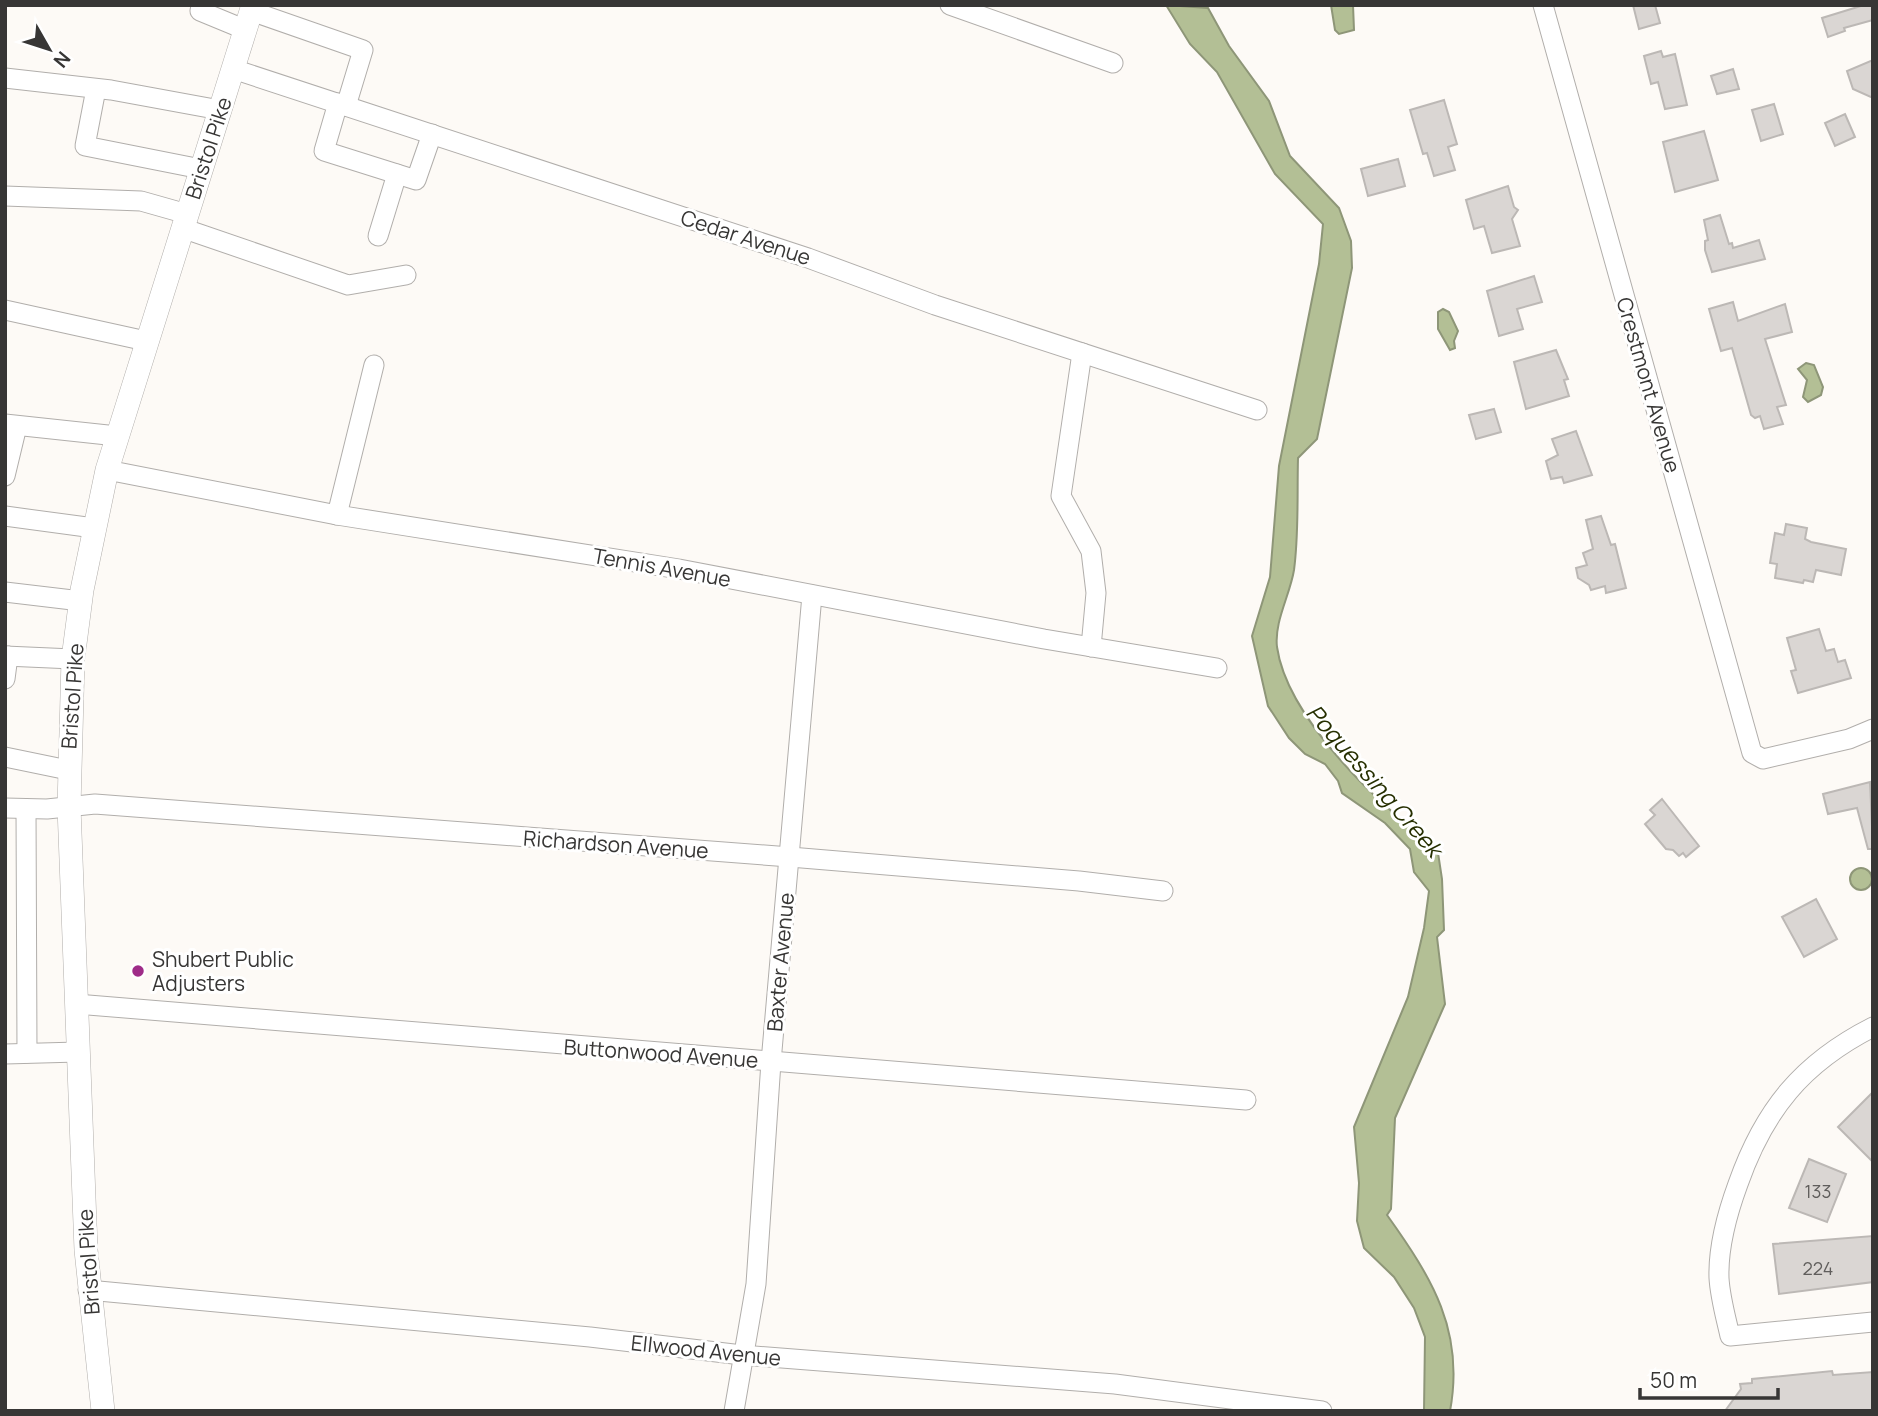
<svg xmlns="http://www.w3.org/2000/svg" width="1878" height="1416" viewBox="0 0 1878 1416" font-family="Manrope,sans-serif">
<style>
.water{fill:#b3bf95;stroke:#8e9678;stroke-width:2}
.building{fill:#dad6d3;stroke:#bcb8b5;stroke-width:2}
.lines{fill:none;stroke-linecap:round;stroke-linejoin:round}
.minor-casing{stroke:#b1aeab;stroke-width:21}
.major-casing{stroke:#b1aeab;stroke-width:24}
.minor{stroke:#fff;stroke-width:19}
.major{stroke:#fff;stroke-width:23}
.poi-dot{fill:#9f2c88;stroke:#fff;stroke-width:2.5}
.labels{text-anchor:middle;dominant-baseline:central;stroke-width:6;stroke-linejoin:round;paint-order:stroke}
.number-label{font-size:18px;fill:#605e5c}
.street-label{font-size:21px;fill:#373635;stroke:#fff}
.poi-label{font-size:21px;fill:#373635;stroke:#fff;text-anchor:start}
.water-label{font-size:23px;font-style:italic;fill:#262f00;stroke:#fff}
</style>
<rect width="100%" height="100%" fill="#fdfaf6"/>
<!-- water -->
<g class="water">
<path d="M1166,5l42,3 21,38 40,55 21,55 49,52 12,33 1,27 -35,171 -19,19c-1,37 1,75 -4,112 -4,25 -20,52 -17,77 10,70 103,162 160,199l5,33 2,51 -7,7 8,67 -50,114 -4,91 -4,6c45,63 78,116 63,196h-26l1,-74 -11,-29 -20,-31 -30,-29 -7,-27 2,-38 -5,-56 54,-130 16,-69 5,-37 -15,-19 -4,-23 -25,-26 -43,-30 -4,-12 -13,-17 -20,-10 -16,-16 -21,-32 -16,-70 18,-59 9,-111 40,-202 4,-40 -48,-50 -58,-102 -27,-28z"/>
<path d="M1353,5l1,25 -15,4 -4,-4 -4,-25z"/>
<path d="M1443,309l6,3 9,19 -4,10 1,7 -5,2 -12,-21v-17z"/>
<path d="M1806,363l8,2 9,22 -2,8 -13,7 -5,-5 4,-17 -9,-11z"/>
<circle cx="1861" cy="879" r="11"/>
</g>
<!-- building -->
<g class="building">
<path d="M1633,5h22l5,18 -21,6z"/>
<path d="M1864,5h9v15l-29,8 1,3 -17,6 -6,-19z"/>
<path d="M1661,51l2,6 12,-3 12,51 -22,4 -7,-27 -7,2 -7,-28z"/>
<path d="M1873,60v38l-20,-9 -6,-18z"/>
<path d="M1733,69l6,20 -22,5 -6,-18z"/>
<path d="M1444,100l13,44 -9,3 7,23 -21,6 -7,-23 -4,1 -13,-44z"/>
<path d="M1774,104l9,30 -22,7 -9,-31z"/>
<path d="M1845,114l10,23 -20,9 -10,-23z"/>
<path d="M1704,131l14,49 -43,12 -12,-50z"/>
<path d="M1398,159l7,27 -37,10 -7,-27z"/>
<path d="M1508,186l6,21 4,3 -6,9 8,27 -28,7 -8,-27 -10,3 -8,-29z"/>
<path d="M1720,215l9,29 3,-1 1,5 26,-8 6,19 -53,13 -7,-22v-9l3,-1 -4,-20z"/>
<path d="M1534,276l8,26 -25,7 6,20 -24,7 -12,-45z"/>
<path d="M1733,302l5,19 47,-17 7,28 -27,7 21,66 -9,2 6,17 -19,5 -4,-13 -5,2 -4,-3 -19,-67 -11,3 -12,-42z"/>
<path d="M1556,350l12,29 -4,1 5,16 -43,13 -12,-47z"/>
<path d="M1494,409l7,23 -25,7 -7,-24z"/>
<path d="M1576,431l16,44 -28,8 -2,-6 -11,2 -5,-18 12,-6 -6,-16z"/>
<path d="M1601,516l10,29 4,-1 11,44 -20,5 -1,-7 -14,4 -2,-5 -11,-7 -2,-10 11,-3 -4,-12 10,-4 -7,-29z"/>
<path d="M1786,524l21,4 -2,11 6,3 35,7 -5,26 -25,-5 -3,12 -9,-2 -1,3 -28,-5 2,-14 -7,-1 5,-30 9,2z"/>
<path d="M1819,629l7,22 8,-2 4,13 7,-2 6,18 -53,15 -7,-22 5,-1 -9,-32z"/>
<path d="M1870,782l3,67h-5l-11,-41 -29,6 -5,-20z"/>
<path d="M1662,799l37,47 -13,11 -3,-4 -4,3 -6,-6 -7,-1 -21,-25 10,-9 -5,-5z"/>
<path d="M1816,899l21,40 -33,18 -22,-40z"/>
<path d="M1873,1092v70l-35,-35z"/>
<path d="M1809,1159l37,15 -19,48 -38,-14z"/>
<path d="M1873,1236v46l-94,12 -6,-50z"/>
<path d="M1832,1371l1,4 40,-3v38l-148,1 16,-22 -1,-5 12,-1v-4z"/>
</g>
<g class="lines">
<defs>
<g id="minor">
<path d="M201,5l-1,6 46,19"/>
<path d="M950,5l163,58"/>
<path d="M1543,5l209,748 11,6 86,-20 24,-10"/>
<path d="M251,11l112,39 -17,56"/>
<path d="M233,69l575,189 127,47 322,105"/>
<path d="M5,78l106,12 109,20"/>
<path d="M96,89l-11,57 116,23"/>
<path d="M338,103l-14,48 92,29 16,-46"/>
<path d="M5,196l136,5 46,13"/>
<path d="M182,228l166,57 58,-10"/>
<path d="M378,236l19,-62"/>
<path d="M5,310l141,31"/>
<path d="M1082,353l-21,143 30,55 5,42 -5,54"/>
<path d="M5,424l112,12"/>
<path d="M107,470l230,45 342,54 365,70 173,29"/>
<path d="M5,476l12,-50"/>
<path d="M337,515l37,-150"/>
<path d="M5,516l89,12"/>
<path d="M5,592l76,9"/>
<path d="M5,656l68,3"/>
<path d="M5,679l3,-23"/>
<path d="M5,757l63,13"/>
<path d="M5,808l42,1 48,-5 695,53 289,24 84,10"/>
<path d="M26,809l1,244"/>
<path d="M76,1004l1170,96"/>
<path d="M1873,1027c-71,36 -109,83 -135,157 -11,30 -20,63 -19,94 1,19 7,40 11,58l143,-14"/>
<path d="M5,1054l73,-2"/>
<path d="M88,1290l502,47 152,18 373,29 207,27"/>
<path d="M734,1411l22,-127 15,-222 41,-467"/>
</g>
<path id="major" d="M103,1411l-17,-161 -17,-443 4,-148 9,-69 25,-120 146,-465"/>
</defs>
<!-- minor casing -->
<use href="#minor" class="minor-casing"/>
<!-- major casing -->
<use href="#major" class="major-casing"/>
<!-- minor -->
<use href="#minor" class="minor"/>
<!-- major -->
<use href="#major" class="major"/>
</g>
<!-- markers -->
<circle class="poi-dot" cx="138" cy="971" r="7"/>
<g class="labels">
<!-- number labels -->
<g class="number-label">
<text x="1818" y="1191">133</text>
<text x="1818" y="1268">224</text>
</g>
<!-- street labels -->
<g class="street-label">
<text transform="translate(208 148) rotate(-72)">Bristol Pike</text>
<text transform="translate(746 237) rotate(18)">Cedar Avenue</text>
<text transform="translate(1649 385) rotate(74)">Crestmont Avenue</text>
<text transform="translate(662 567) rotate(10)">Tennis Avenue</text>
<text transform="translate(72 696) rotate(-86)">Bristol Pike</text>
<text transform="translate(616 844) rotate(4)">Richardson Avenue</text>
<text transform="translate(780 962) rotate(-85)">Baxter Avenue</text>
<text transform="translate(661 1053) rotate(4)">Buttonwood Avenue</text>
<text transform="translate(88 1262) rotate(-94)">Bristol Pike</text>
<text transform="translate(706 1350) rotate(6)">Ellwood Avenue</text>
</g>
<!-- poi labels -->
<g class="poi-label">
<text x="152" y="959">Shubert Public<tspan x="152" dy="24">Adjusters</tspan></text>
</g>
<!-- water labels -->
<g class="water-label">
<text transform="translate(1375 780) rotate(49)">Poquessing Creek</text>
</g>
</g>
<!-- border -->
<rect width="1878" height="1416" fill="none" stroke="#373635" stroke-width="14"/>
<!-- north arrow -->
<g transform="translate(49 49) rotate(129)" stroke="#ffffff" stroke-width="5" paint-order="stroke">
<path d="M0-5L12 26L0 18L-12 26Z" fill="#373635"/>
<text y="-10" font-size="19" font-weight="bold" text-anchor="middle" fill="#373635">N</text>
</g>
<!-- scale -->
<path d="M1640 1388v10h138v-10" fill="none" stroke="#373635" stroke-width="3.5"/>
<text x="1650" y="1388" font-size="21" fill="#373635" stroke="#ffffff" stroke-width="5" paint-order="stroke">50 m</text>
</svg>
